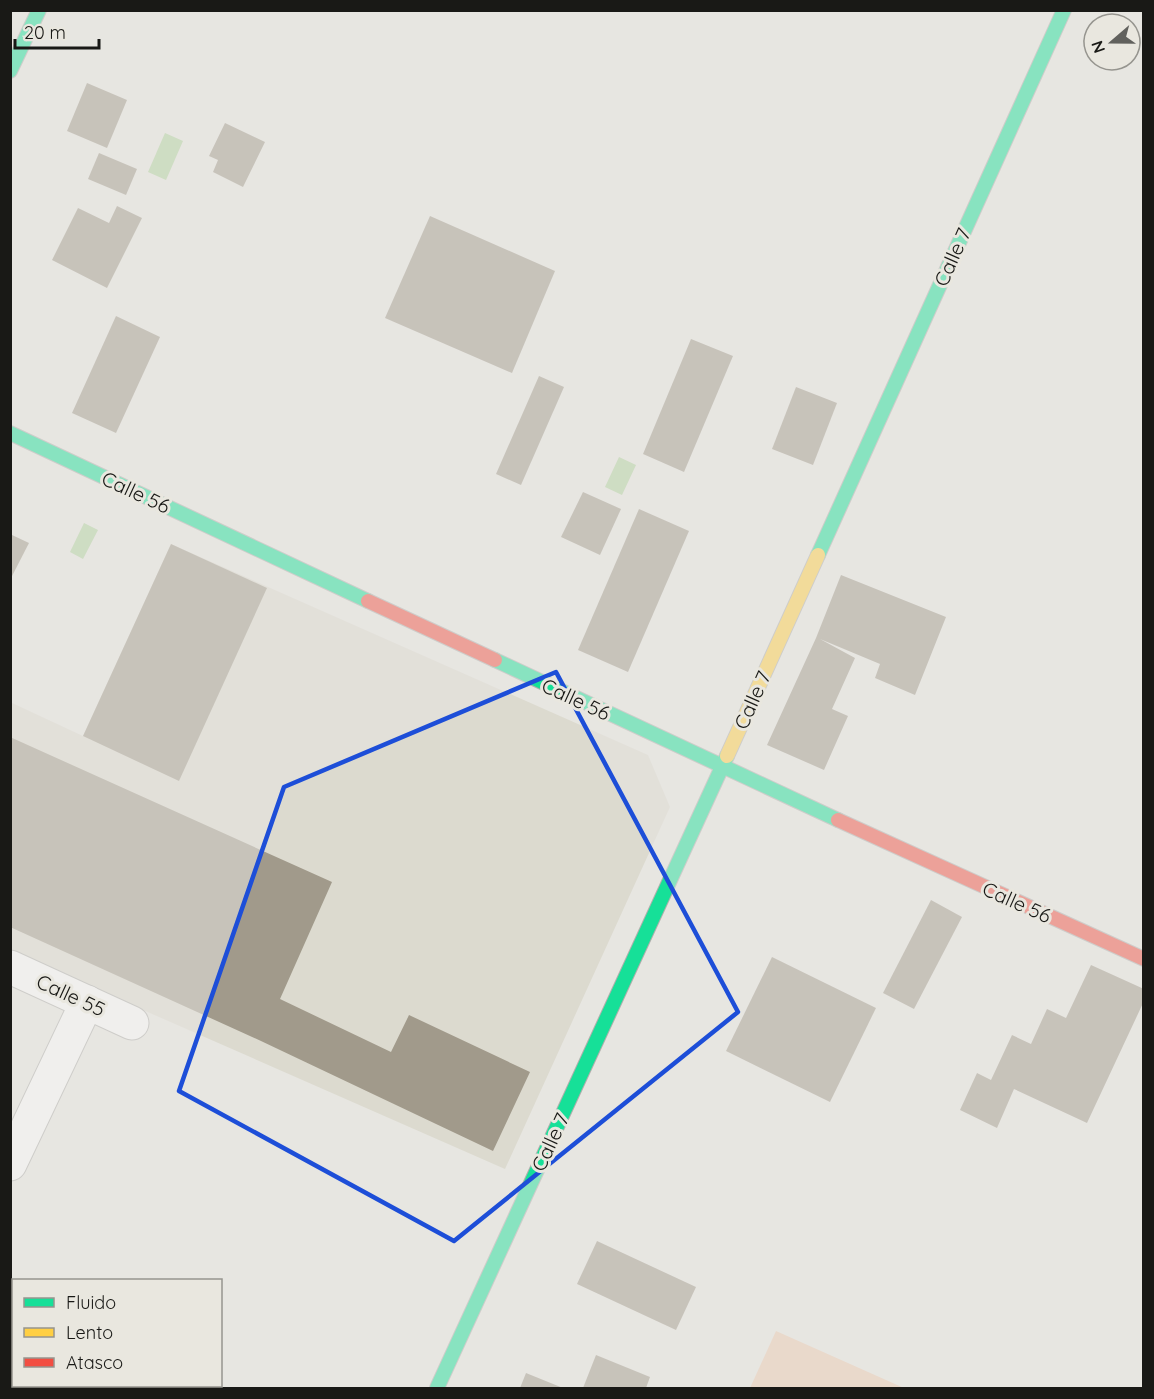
<svg xmlns="http://www.w3.org/2000/svg" width="1154" height="1399" viewBox="0 0 1154 1399" font-family="Quicksand,sans-serif">
<style>
.built{fill:#dcdacf}
.green{fill:#ebcaaf}
.water{fill:#b0d29d}
.building{fill:#a19a8b}
.lines{fill:none;stroke-linecap:round;stroke-linejoin:round}
.street-casing{stroke:#afafac;stroke-width:35}
.fast-casing{stroke:#afafac;stroke-width:16}
.slow-casing{stroke:#afafac;stroke-width:16}
.jam-casing{stroke:#afafac;stroke-width:16}
.street{stroke:#fbfbfa;stroke-width:33}
.fast{stroke:#16e098;stroke-width:14}
.slow{stroke:#ffcf43;stroke-width:14}
.jam{stroke:#f24e42;stroke-width:14}
.marked{fill:none;stroke:#1d4ed8;stroke-width:4.5;stroke-linejoin:round}
.labels{text-anchor:middle;dominant-baseline:central;stroke-width:6;stroke-linejoin:round;paint-order:stroke}
.street-label{font-size:20px;fill:#191916;stroke:#e9e7df}
</style>
<rect width="100%" height="100%" fill="#e7e6e1"/>
<!-- built -->
<path class="built" d="M171,544l477,211 22,52 -165,362 -494,-217 -1,-250 73,34z"/>
<!-- green -->
<path class="green" d="M776,1331l128,57h-154z"/>
<!-- water -->
<g class="water">
<path d="M165,133l18,8 -17,39 -18,-8z"/>
<path d="M619,457l17,8 -14,30 -17,-8z"/>
<path d="M84,523l14,7 -15,29 -13,-7z"/>
</g>
<!-- building -->
<g class="building">
<path d="M87,83l40,17 -20,48 -40,-17z"/>
<path d="M225,123l40,19 -22,45 -30,-15 5,-12 -9,-4z"/>
<path d="M99,153l38,16 -11,26 -38,-16z"/>
<path d="M117,206l25,12 -35,70 -55,-28 26,-52 31,15z"/>
<path d="M430,216l125,55 -43,102 -127,-55z"/>
<path d="M116,316l44,21 -44,96 -44,-20z"/>
<path d="M691,339l42,17 -49,116 -41,-18z"/>
<path d="M539,376l25,11 -43,98 -25,-11z"/>
<path d="M796,387l41,16 -24,62 -41,-16z"/>
<path d="M583,492l38,17 -21,46 -39,-18z"/>
<path d="M639,509l50,22 -61,141 -50,-22z"/>
<path d="M12,535l17,8 -19,37v-42z"/>
<path d="M171,544l96,44 -88,193 -96,-45z"/>
<path d="M841,575l105,42 -31,78 -40,-17 5,-14 -60,-25 35,19 -23,51 16,7 -24,54 -57,-25 49,-107z"/>
<path d="M10,737l322,145 -52,117 111,53 18,-37 121,57 -37,79 -232,-110 -251,-114z"/>
<path d="M931,900l31,17 -48,92 -31,-16z"/>
<path d="M772,957l104,51 -46,94 -104,-51z"/>
<path d="M1091,965l53,24v12l-57,122 -73,-34 -17,39 -37,-18 17,-37 14,7 21,-45 19,9 16,-35 19,9z"/>
<path d="M597,1241l99,46 -20,43 -99,-46z"/>
<path d="M596,1355l54,22 -4,11h-63z"/>
<path d="M526,1373l37,15h-43z"/>
<path d="M64,1386h31l6,2h-38z"/>
</g>
<g class="lines">
<defs>
<g id="street">
<path d="M10,967l122,56"/>
<path d="M10,1164l77,-162"/>
</g>
<g id="fast">
<path d="M10,71l29,-61"/>
<path d="M10,433l358,168"/>
<path d="M818,555l246,-545"/>
<path d="M495,660l343,160"/>
<path d="M437,1388l290,-632"/>
</g>
<path id="slow" d="M727,756l91,-201"/>
<g id="jam">
<path d="M368,601l127,59"/>
<path d="M838,820l306,139"/>
</g>
</defs>
<!-- street casing -->
<use href="#street" class="street-casing"/>
<!-- fast casing -->
<use href="#fast" class="fast-casing"/>
<!-- slow casing -->
<use href="#slow" class="slow-casing"/>
<!-- jam casing -->
<use href="#jam" class="jam-casing"/>
<!-- street -->
<use href="#street" class="street"/>
<!-- fast -->
<use href="#fast" class="fast"/>
<!-- slow -->
<use href="#slow" class="slow"/>
<!-- jam -->
<use href="#jam" class="jam"/>
</g>
<!-- marked area -->
<path d="M0 0H1154V1399H0ZM556,672l182,340 -284,229 -275,-150 105,-304z" fill="#e7e6e1" fill-opacity=".55" fill-rule="evenodd"/>
<path class="marked" d="M556,672l182,340 -284,229 -275,-150 105,-304z"/>
<g class="labels">
<!-- street labels -->
<g class="street-label">
<text transform="translate(952 257) rotate(-66)">Calle 7</text>
<text transform="translate(136 492) rotate(25)">Calle 56</text>
<text transform="translate(576 699) rotate(25)">Calle 56</text>
<text transform="translate(752 700) rotate(-66)">Calle 7</text>
<text transform="translate(1017 902) rotate(24)">Calle 56</text>
<text transform="translate(71 995) rotate(25)">Calle 55</text>
<text transform="translate(550 1142) rotate(-65)">Calle 7</text>
</g>
</g>
<!-- border -->
<rect width="1154" height="1399" fill="none" stroke="#191916" stroke-width="24"/>
<!-- legend -->
<rect x="12" y="1279" width="210" height="108" fill="#e9e7df" stroke="#96958f" stroke-width="1.5"/>
<rect x="24" y="1298" width="30" height="9" fill="#16e098" stroke="#96958f" stroke-width="1.5"/>
<text x="66" y="1309" font-size="18" fill="#191916">Fluido</text>
<rect x="24" y="1328" width="30" height="9" fill="#ffcf43" stroke="#96958f" stroke-width="1.5"/>
<text x="66" y="1339" font-size="18" fill="#191916">Lento</text>
<rect x="24" y="1358" width="30" height="9" fill="#f24e42" stroke="#96958f" stroke-width="1.5"/>
<text x="66" y="1369" font-size="18" fill="#191916">Atasco</text>
<!-- north arrow -->
<g transform="translate(1112 42) rotate(250)"><circle r="28" fill="#e9e7df" stroke="#96958f" stroke-width="1.5"/>
<path d="M0-4.5L10 22L0 15L-10 22Z" fill="#61615d"/>
<text y="-9" font-size="16" font-weight="bold" text-anchor="middle" fill="#191916">N</text>
</g>
<!-- scale -->
<path d="M15 39v9h84v-9" fill="none" stroke="#191916" stroke-width="3"/>
<text x="24" y="39" font-size="18" fill="#191916" stroke="#e9e7df" stroke-width="4.5" paint-order="stroke">20 m</text>
</svg>
